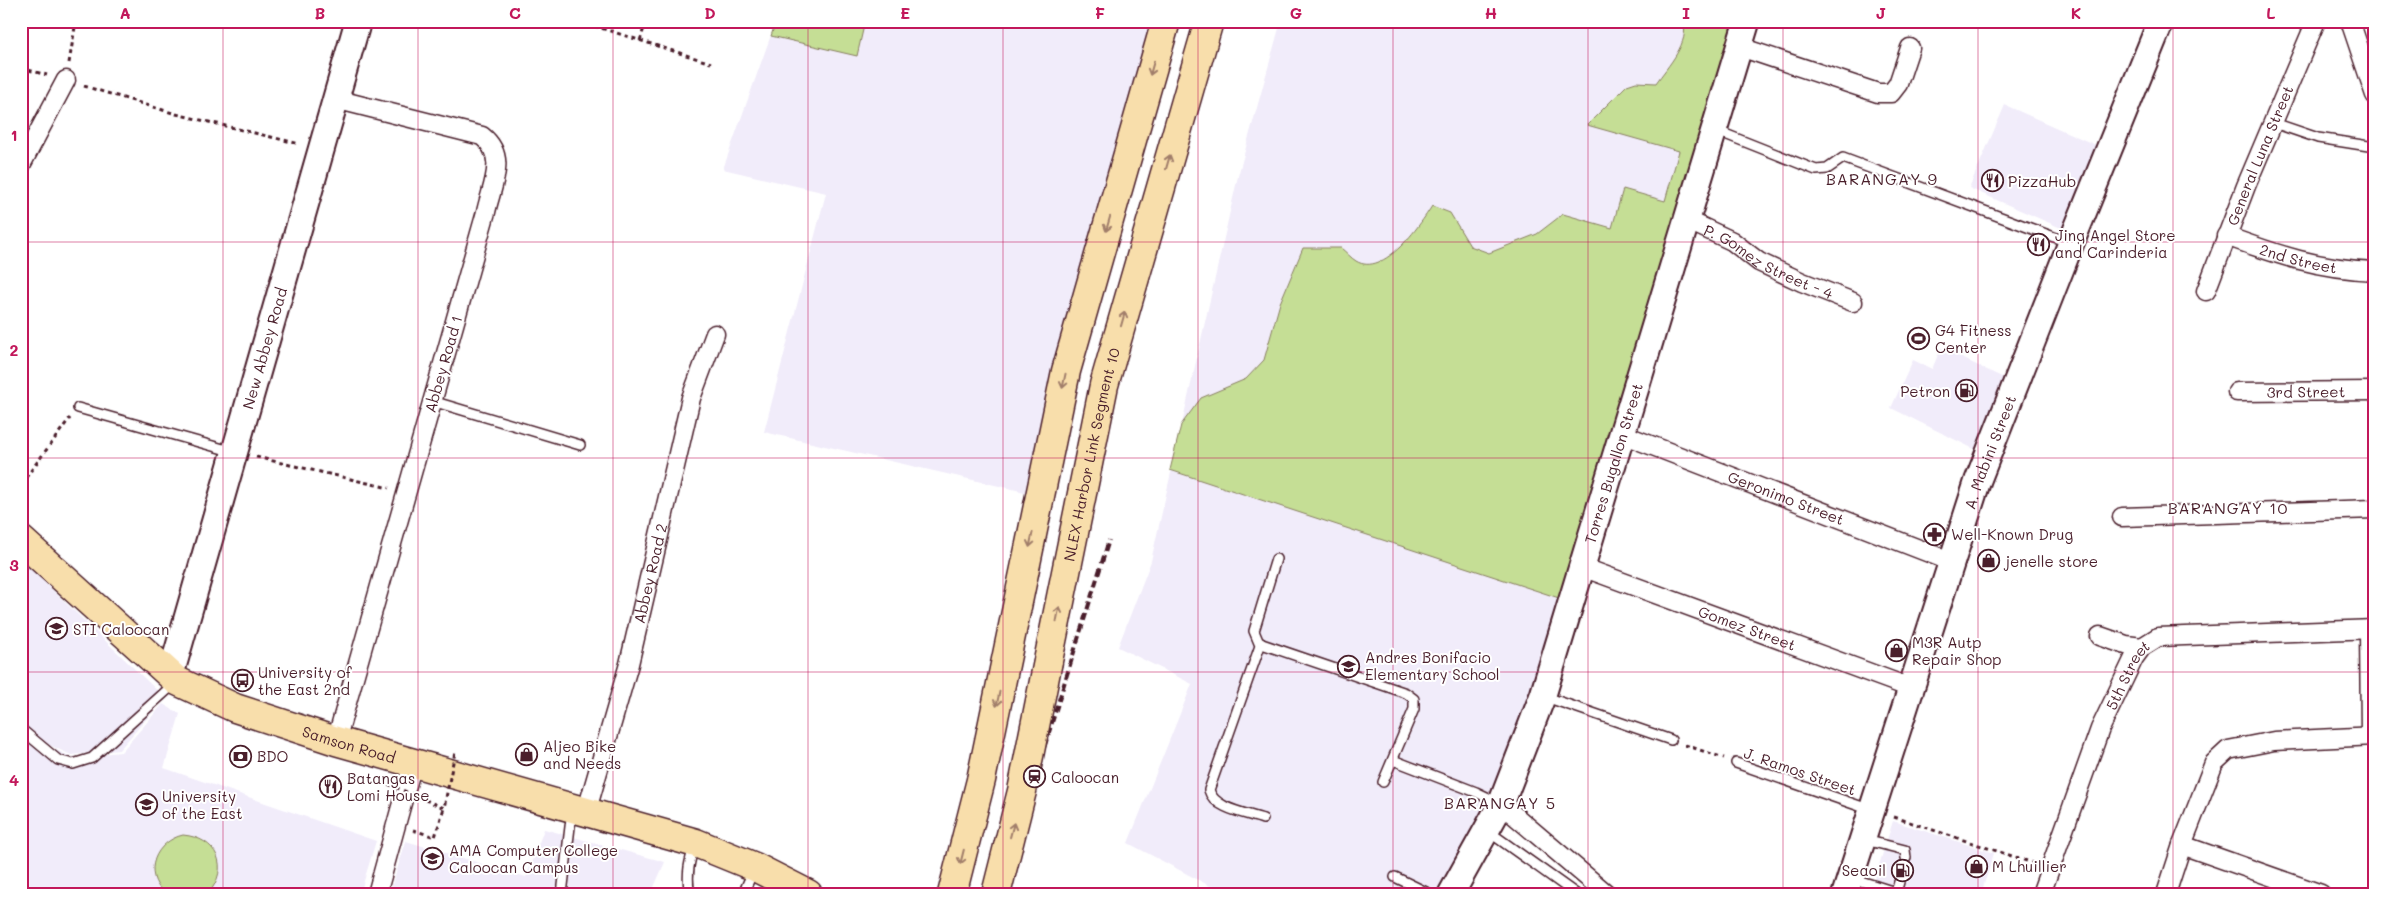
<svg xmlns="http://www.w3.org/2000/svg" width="2396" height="915" viewBox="0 0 2396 915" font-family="Mali,sans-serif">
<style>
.built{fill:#f1ecfa}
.green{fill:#c5de95;stroke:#887e60}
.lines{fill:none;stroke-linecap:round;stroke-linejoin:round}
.lane-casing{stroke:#4a1f2b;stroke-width:12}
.street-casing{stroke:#4a1f2b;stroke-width:21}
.secondary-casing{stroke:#4a1f2b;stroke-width:29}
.highway-casing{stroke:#4a1f2b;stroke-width:31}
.path{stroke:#4a1f2b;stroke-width:3;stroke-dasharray:4 4;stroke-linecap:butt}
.lane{stroke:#fff;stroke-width:9}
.street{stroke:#fff;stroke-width:18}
.secondary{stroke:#fff;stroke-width:25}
.highway{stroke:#f8deab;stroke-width:28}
.rail{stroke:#4a1f2b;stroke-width:4;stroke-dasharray:8 4;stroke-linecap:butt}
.highway-bridge-casing{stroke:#4a1f2b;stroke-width:31;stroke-linecap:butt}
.path-bridge{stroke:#4a1f2b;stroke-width:3;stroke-dasharray:4 4;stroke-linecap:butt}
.highway-bridge{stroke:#f8deab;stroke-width:28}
.oneway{stroke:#a17e6b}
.grid{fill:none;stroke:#c2185b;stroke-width:1;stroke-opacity:0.55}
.labels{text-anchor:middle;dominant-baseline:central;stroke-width:4;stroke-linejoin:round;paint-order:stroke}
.street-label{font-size:15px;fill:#4a1f2b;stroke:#fff}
.poi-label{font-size:15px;fill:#4a1f2b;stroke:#fff;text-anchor:start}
.neighbourhood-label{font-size:16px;letter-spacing:1px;fill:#4a1f2b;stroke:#fff}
.neatline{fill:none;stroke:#c2185b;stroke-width:2}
.grid-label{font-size:16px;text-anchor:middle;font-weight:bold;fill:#c2185b}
</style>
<rect width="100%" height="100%" fill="#fff"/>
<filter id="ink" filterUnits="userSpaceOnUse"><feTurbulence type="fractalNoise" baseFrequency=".02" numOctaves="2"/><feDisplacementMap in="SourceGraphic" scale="10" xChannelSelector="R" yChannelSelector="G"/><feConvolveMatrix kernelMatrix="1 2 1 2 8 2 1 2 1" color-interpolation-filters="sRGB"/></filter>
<g filter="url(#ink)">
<!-- built -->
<g class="built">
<path d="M776,21h376l-42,141 -81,331 -265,-61 62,-239 -103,-24z"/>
<path d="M1281,21h460l-211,685 -36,89 -54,99h-215l-97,-51 64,-159 -74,-37 33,-86 87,-385z"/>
<path d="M2005,105l93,41 -37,82 -92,-40z"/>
<path d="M1941,348l67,32 -32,70 -85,-42 22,-48 19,9z"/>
<path d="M21,560l144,138 -46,52 -48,5 -28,-13 -22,-21z"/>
<path d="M163,704l17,10 -16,54 212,73 -16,53h-339v-169l21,19 30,13 49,-5z"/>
<path d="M1893,821l101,32 -13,41h-111z"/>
<path d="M544,829l121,33 -14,32 -261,-2 16,-51 120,36z"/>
</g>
<!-- green -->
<g class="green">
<path d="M776,21h89l-8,35 -86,-20z"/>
<path d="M1683,21h58l-179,578 -392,-129 11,-45 20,-27 45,-19 18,-19 16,-57 23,-55h38c5,4 10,10 15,13 28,17 64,-36 76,-55l18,7 20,33 19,7 48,-19 26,-20 49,14 11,-39 42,12 14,-50 -92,-26 40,-40 9,-3 20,1c11,-16 35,-41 27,-62z"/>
<path d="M183,835c34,3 48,32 25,59h-43c-24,-21 -9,-53 18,-59z"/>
</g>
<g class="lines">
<defs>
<g id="lane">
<path d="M2274,123l44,15 57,9"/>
<path d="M1715,130l101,40 11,-1 16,-11 227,85"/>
<path d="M432,401l148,44"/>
<path d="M78,408l156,44"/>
<path d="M1276,559l-22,72 5,12 147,50 8,6v10l-31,73"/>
<path d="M1261,643l-52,147c5,19 37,23 54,29"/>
<path d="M1543,696l128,44"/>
<path d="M21,729l37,31 15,4 19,-6 82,-74"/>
<path d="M1393,760l83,32 23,11"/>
<path d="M1736,763l135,47"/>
<path d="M1488,831l88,63"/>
<path d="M1865,840l40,10 1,8"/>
<path d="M1395,877l35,17"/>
<path d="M1851,878l41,13 5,-2 2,-7"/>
<path d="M562,894l10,-84"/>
<path d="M693,894l-4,-4c-2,-17 0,-29 6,-45"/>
<path d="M743,894l11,-25"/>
</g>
<g id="street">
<path d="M2350,21l25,74"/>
<path d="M1740,47l138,46h13l7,-9 12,-36"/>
<path d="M335,99l147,37c26,21 10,48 4,76l-150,529"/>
<path d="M21,165l45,-85"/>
<path id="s1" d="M1687,220l45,21 27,21 43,20 51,20"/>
<path id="s2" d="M2226,236c52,19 93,33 149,35"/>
<path id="s3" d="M2206,291l40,-105 70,-165"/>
<path id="s4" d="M2237,392l138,-1"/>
<path id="s5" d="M1622,434l328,127"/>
<path d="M2122,517l253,-8"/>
<path id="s6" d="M1582,567l329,121"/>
<path d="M2369,629l1,107"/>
<path d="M2100,636l26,9 16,2"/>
<path d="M1501,804l106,90"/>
<path id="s7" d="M586,813l43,-149 62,-266 24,-64"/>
<path d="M2182,845l139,49"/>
<path d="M377,894l36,-131"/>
<path id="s8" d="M2041,894l59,-165 34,-71 8,-11 16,-10 217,-8"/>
<path d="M2166,894l16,-49 32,-82 14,-13 46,-9 101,-5"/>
</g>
<g id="secondary">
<path id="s9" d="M171,674l187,-653"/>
<path id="s10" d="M1451,894l50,-90 42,-109 204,-674"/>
<path id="s11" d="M1845,894l133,-414 93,-237 90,-222"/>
</g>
<g id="highway">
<path id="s12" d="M21,540l156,141 58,27 101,33 360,102 59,24 53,27"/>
<path id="s13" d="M1048,661l56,-276 105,-364"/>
<path d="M952,894l29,-114 85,-409 100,-350"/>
</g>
</defs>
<!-- lane casing -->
<use href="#lane" class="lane-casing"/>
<!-- street casing -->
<use href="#street" class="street-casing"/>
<!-- secondary casing -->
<use href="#secondary" class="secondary-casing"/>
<!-- highway casing -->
<use href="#highway" class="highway-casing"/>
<!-- path -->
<g class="path">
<path d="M579,21l132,42"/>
<path d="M640,41l6,-20"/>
<path d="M69,63l7,-42"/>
<path d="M21,68l26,7"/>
<path d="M84,86l92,28 124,30"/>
<path d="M256,457l133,31"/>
<path d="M21,484l49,-66"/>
<path d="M1685,745l39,13"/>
<path d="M1894,817l139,46"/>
<path d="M413,830l22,7 9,-29"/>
</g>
<!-- lane -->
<use href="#lane" class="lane"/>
<!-- street -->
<use href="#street" class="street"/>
<!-- secondary -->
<use href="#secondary" class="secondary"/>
<!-- highway -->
<use href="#highway" class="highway"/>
<!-- rail -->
<path class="rail" d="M993,894l42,-117 74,-237"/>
<defs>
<path id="highway-bridge" d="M996,894l26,-103 26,-130"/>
</defs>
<!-- highway-bridge casing -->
<use href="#highway-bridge" class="highway-bridge-casing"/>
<!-- path-bridge -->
<path class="path-bridge" d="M381,781l63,27 11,-56"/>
<!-- highway-bridge -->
<use href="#highway-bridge" class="highway-bridge"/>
</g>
<!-- one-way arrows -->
<defs><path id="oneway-shaft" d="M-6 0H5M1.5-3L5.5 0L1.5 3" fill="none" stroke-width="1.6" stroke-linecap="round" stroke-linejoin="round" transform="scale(1.25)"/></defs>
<g class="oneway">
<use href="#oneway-shaft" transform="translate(1152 68) rotate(106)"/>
<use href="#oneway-shaft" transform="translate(1168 162) rotate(-74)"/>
<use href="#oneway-shaft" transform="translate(1108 224) rotate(106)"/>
<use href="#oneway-shaft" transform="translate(1123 319) rotate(-74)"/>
<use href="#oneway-shaft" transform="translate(1064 381) rotate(102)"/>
<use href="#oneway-shaft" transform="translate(1031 540) rotate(102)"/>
<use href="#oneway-shaft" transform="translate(1058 614) rotate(-79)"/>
<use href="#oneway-shaft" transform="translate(998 699) rotate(102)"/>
<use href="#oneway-shaft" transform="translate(1012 830) rotate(-75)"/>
<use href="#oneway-shaft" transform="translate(962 857) rotate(104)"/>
</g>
</g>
<!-- grid -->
<path class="grid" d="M223,21v873M418,21v873M613,21v873M808,21v873M1003,21v873M1198,21v873M1393,21v873M1588,21v873M1783,21v873M1978,21v873M2173,21v873M21,242h2354M21,458h2354M21,672h2354"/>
<!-- icons -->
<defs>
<symbol id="restaurant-ring" viewBox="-11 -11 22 22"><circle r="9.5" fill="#fff" stroke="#4a1f2b" stroke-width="1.5"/><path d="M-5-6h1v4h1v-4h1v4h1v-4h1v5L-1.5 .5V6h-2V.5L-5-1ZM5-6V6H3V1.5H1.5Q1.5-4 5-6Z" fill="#4a1f2b"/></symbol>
<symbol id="stadium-ring" viewBox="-11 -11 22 22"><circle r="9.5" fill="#fff" stroke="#4a1f2b" stroke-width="1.5"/><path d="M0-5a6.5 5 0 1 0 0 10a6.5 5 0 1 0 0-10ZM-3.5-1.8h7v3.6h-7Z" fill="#4a1f2b"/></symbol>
<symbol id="fuel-ring" viewBox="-11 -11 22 22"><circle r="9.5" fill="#fff" stroke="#4a1f2b" stroke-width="1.5"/><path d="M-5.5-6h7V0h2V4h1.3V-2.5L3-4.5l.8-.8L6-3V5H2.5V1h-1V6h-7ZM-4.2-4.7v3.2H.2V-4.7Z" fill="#4a1f2b"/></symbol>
<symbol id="pharmacy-ring" viewBox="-11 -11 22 22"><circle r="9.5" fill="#fff" stroke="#4a1f2b" stroke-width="1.5"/><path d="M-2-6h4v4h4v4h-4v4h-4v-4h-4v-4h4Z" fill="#4a1f2b"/></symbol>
<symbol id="shop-ring" viewBox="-11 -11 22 22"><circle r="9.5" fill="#fff" stroke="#4a1f2b" stroke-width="1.5"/><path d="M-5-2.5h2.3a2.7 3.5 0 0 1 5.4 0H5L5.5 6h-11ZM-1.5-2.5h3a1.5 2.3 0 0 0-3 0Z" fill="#4a1f2b"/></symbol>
<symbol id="university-ring" viewBox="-11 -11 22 22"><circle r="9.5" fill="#fff" stroke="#4a1f2b" stroke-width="1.5"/><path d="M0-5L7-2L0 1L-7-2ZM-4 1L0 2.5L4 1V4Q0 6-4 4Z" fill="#4a1f2b"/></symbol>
<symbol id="school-ring" viewBox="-11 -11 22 22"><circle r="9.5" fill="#fff" stroke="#4a1f2b" stroke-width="1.5"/><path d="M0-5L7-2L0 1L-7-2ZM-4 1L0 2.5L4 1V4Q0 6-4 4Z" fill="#4a1f2b"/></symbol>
<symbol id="bus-ring" viewBox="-11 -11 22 22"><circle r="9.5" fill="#fff" stroke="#4a1f2b" stroke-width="1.5"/><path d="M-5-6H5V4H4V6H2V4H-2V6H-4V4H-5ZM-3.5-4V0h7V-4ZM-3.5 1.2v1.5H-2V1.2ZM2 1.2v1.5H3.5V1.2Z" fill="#4a1f2b"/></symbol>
<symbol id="bank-ring" viewBox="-11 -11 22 22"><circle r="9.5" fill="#fff" stroke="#4a1f2b" stroke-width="1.5"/><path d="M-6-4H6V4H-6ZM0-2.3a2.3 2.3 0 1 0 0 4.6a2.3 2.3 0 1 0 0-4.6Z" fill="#4a1f2b"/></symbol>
<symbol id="station-ring" viewBox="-11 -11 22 22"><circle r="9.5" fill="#fff" stroke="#4a1f2b" stroke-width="1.5"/><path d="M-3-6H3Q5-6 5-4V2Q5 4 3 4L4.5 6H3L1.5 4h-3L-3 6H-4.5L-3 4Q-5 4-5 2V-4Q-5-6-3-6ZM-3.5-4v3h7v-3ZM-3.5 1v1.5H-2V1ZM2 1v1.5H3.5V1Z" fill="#4a1f2b"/></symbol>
</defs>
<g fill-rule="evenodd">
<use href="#restaurant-ring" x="1980" y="168" width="25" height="25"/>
<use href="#restaurant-ring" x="2026" y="232" width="25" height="25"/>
<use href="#stadium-ring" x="1906" y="326" width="25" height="25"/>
<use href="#fuel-ring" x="1954" y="378" width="25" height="25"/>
<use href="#pharmacy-ring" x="1922" y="522" width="25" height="25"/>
<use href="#shop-ring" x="1976" y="548" width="25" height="25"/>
<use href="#university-ring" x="44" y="616" width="25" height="25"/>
<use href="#shop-ring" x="1884" y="638" width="25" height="25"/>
<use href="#school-ring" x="1336" y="654" width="25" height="25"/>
<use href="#bus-ring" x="230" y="668" width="25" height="25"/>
<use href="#shop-ring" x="514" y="742" width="25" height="25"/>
<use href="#bank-ring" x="228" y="744" width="25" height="25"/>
<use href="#station-ring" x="1022" y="764" width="25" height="25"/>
<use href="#restaurant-ring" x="318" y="774" width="25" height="25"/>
<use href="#university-ring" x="134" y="792" width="25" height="25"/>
<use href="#university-ring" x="420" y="846" width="25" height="25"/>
<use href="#shop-ring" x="1964" y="854" width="25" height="25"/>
<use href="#fuel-ring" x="1890" y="858" width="25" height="25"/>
</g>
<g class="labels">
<!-- street labels -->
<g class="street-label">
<text stroke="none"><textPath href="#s3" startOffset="146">General Luna Street</textPath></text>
<text stroke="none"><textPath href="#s2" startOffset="76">2nd Street</textPath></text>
<text stroke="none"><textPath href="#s1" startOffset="92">P. Gomez Street - 4</textPath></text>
<text stroke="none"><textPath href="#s9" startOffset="339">New Abbey Road</textPath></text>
<text transform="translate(443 364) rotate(-74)">Abbey Road 1</text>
<text stroke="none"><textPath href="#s4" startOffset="69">3rd Street</textPath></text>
<text stroke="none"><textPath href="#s11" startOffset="465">A. Mabini Street</textPath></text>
<text stroke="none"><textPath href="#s13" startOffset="211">NLEX Harbor Link Segment 10</textPath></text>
<text stroke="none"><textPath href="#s10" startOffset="462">Torres Bugallon Street</textPath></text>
<text stroke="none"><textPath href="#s5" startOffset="176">Geronimo Street</textPath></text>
<text stroke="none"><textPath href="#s7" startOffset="248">Abbey Road 2</textPath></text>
<text stroke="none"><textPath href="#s6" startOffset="176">Gomez Street</textPath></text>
<text stroke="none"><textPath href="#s8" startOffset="236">5th Street</textPath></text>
<text stroke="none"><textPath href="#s12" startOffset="394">Samson Road</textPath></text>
<text transform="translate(1800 771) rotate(19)">J. Ramos Street</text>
</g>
<!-- poi labels -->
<g class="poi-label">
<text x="2008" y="181">PizzaHub</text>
<text x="2055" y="235">Jing Angel Store<tspan x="2055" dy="17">and Carinderia</tspan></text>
<text x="1935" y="330">G4 Fitness<tspan x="1935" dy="17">Center</tspan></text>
<text x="1950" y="391" text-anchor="end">Petron</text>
<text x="1951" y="534">Well-Known Drug</text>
<text x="2005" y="561">jenelle store</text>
<text x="73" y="629">STI Caloocan</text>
<text x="1912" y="642">M3R Autp<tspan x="1912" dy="17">Repair Shop</tspan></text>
<text x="1365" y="657">Andres Bonifacio<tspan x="1365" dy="17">Elementary School</tspan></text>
<text x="258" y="672">University of<tspan x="258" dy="17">the East 2nd</tspan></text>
<text x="543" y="746">Aljeo Bike<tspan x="543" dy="17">and Needs</tspan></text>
<text x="257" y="756">BDO</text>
<text x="1051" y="777">Caloocan</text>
<text x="347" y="778">Batangas<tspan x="347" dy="17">Lomi House</tspan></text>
<text x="162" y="796">University<tspan x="162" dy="17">of the East</tspan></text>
<text x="449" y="850">AMA Computer College<tspan x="449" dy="17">Caloocan Campus</tspan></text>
<text x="1992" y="866">M Lhuillier</text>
<text x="1886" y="870" text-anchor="end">Seaoil</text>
</g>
<!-- neighbourhood labels -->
<g class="neighbourhood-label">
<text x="1882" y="178">BARANGAY 9</text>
<text x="2228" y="507">BARANGAY 10</text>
<text x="1500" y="802">BARANGAY 5</text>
</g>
</g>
<!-- margin -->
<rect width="2396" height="915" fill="none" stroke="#fff" stroke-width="55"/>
<rect x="28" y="28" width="2340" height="860" class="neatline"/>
<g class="grid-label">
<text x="125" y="19">A</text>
<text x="320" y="19">B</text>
<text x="515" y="19">C</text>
<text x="710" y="19">D</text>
<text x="905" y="19">E</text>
<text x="1100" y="19">F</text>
<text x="1296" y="19">G</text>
<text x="1491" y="19">H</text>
<text x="1686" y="19">I</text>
<text x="1881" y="19">J</text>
<text x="2076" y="19">K</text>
<text x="2271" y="19">L</text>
<text x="14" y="141">1</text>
<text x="14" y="356">2</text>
<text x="14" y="571">3</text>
<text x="14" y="786">4</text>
</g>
</svg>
